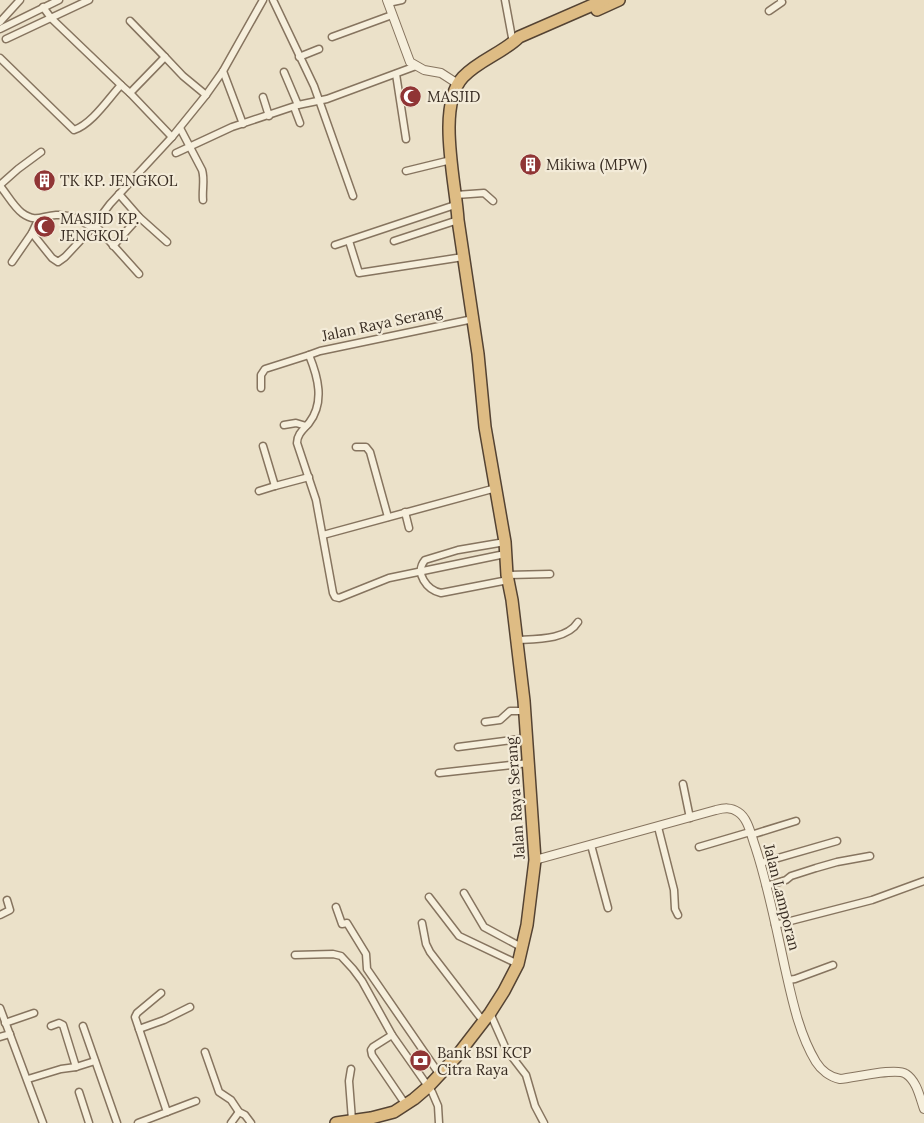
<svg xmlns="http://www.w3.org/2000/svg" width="924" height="1123" viewBox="0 0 924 1123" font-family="Lora,serif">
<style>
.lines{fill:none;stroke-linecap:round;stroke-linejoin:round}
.minor-casing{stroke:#86745f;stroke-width:9}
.tertiary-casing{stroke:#86745f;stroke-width:10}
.trunk-casing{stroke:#544333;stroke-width:14}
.minor{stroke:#f6efdc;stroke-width:6}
.tertiary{stroke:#f6efdc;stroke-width:8}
.trunk{stroke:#debc84;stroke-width:11}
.labels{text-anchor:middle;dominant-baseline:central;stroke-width:4.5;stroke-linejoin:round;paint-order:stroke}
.poi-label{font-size:15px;fill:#382c22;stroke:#f3ebd8;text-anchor:start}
.street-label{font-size:15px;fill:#382c22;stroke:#f3ebd8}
</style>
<rect width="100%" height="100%" fill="#ebe1c9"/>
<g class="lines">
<defs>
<g id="minor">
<path d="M273,0l41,86 39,110"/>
<path d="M505,0l8,43"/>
<path d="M388,3l14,-3"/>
<path d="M43,7l8,11 70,67"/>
<path d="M769,11l13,-9 -1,-2"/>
<path d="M130,21l35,36"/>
<path d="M0,22l20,-22"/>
<path d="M0,29l59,-29"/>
<path d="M332,37l60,-22"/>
<path d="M6,39l83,-39"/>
<path d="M299,57l20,-8"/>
<path d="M0,58l74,72c18,-6 34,-31 47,-45l9,8 35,-36 18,19 23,19"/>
<path d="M223,71l20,53"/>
<path d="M284,72l14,33"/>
<path d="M396,74l10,65"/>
<path d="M130,93l42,44"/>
<path d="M263,97l6,19"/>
<path d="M294,107l6,16"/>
<path d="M180,128l22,42c3,9 0,20 1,30"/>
<path d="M176,153l56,-26 66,-22 29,-6 89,-33"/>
<path d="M406,171l45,-11"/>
<path d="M0,185l18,-16 23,-17"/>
<path d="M0,186c7,8 13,20 22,27 14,10 19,3 34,2 14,-1 25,4 36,13l18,-24 62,-67 34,-42 17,-24 40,-71"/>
<path d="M119,194l20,23 28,25"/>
<path d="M456,195l28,-2 9,8"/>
<path d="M95,225l44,49"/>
<path d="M32,233l20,25 6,4 7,-5 27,-29"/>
<path d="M349,241l10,32 104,-16"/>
<path d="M394,241l64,-21"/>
<path d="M335,245l123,-41"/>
<path d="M113,246l26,-29"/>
<path d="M12,262l20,-29 6,-13"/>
<path d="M473,319l-153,32 -11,4c9,22 16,47 0,68 -5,6 -12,11 -12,20l19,57 17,93 2,4 4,1 50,-20 116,-24"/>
<path d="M261,388v-13l4,-6 44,-14"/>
<path d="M284,425l12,-2 10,3"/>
<path d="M263,446l12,40 34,-9"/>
<path d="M356,447h10l4,5 18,65"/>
<path d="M259,491l16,-5"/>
<path d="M405,512l4,16"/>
<path d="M323,535l173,-47"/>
<path d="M505,542l-47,8 -33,10c-11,13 2,30 16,33l67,-13"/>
<path d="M507,575l43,-1"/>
<path d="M517,640c19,-1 50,0 61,-18"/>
<path d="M485,722l15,-2 10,-9h14"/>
<path d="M458,747l69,-9"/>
<path d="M439,773l90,-10"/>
<path d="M683,784l7,34"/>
<path d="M658,827l16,63 1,19 3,6"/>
<path d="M751,835l45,-14"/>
<path d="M591,845l17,63"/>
<path d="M699,847l51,-15"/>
<path d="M761,863l76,-22"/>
<path d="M766,886l20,-6 5,-4 25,-8 21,-6 33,-6"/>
<path d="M464,893l20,34 39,21"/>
<path d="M429,897l30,39 59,28"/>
<path d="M336,907l6,17 5,-1 19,31 1,15 73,106"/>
<path d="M0,915l10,-5 -3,-10"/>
<path d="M422,923l4,21 4,8 53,69"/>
<path d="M775,925l97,-25 52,-19"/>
<path d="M295,955l38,-1 8,2 12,13 9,12 30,54 40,57 6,14 1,17"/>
<path d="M788,980l7,-1 38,-14"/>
<path d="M0,1008l43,115"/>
<path d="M490,1013l16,36 20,26 9,31 9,17"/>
<path d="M5,1023l29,-10"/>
<path d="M51,1026l8,-3 4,2 13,42"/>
<path d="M83,1026l34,97"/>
<path d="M139,1029l25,-9 26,-13"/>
<path d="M392,1035l-19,12 -2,3 1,5 34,50"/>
<path d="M0,1037l10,-3"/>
<path d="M205,1052l14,40 12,8 8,12 6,3 6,8"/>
<path d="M351,1069l-2,12 3,39"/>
<path d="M28,1079l33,-10 15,-2 19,-6"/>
<path d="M79,1092l10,31"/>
<path d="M167,1112l29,-11"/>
<path d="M138,1123l29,-11 -32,-95 2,-4 24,-20"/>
<path d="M231,1123l8,-11"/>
</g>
<g id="tertiary">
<path d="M387,0l23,62 14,8 17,3 17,11"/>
<path d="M535,860l181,-50c8,-2 15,-3 22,2 10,6 13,23 17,34 13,39 21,81 30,122 7,31 14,66 31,94 5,8 14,15 24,17 14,-1 56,-12 66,-5 11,7 14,24 18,35"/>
</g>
<g id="trunk">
<path d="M597,10l22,-10"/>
<path d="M336,1123l35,-5 23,-6 20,-13 14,-12 28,-30 34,-44 14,-22 14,-27 9,-39 8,-65 -11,-159 -12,-101 -5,-25 -2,-33 -20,-115 -7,-73 -20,-134c-2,-36 -22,-114 5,-143 16,-17 40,-24 56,-40l85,-37"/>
</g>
</defs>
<!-- minor casing -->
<use href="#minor" class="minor-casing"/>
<!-- tertiary casing -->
<use href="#tertiary" class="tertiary-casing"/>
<!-- trunk casing -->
<use href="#trunk" class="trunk-casing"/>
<!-- minor -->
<use href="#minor" class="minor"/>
<!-- tertiary -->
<use href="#tertiary" class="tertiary"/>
<!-- trunk -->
<use href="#trunk" class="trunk"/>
</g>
<!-- icons -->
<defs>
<symbol id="mosque-disc" viewBox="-11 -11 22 22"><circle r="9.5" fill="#903535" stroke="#f3ebd8"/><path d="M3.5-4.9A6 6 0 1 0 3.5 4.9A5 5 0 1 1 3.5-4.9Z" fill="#fff"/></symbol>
<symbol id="building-disc" viewBox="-11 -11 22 22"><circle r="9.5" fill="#903535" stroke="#f3ebd8"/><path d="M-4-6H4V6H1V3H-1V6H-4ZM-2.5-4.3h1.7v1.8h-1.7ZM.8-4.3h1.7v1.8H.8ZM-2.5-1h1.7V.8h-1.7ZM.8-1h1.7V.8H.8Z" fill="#fff"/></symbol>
<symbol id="bank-disc" viewBox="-11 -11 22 22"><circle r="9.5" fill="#903535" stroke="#f3ebd8"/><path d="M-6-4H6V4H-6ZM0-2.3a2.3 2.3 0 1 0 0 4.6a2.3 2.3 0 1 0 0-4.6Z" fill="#fff"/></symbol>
</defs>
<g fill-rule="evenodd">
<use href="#mosque-disc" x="398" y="84" width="25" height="25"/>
<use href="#building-disc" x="518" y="152" width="25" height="25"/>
<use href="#building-disc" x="32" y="168" width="25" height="25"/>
<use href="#mosque-disc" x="32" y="214" width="25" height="25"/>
<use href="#bank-disc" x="408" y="1048" width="25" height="25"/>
</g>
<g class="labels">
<!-- poi labels -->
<g class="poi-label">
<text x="427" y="96">MASJID</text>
<text x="546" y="164">Mikiwa (MPW)</text>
<text x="60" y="180">TK KP. JENGKOL</text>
<text x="60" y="218">MASJID KP.<tspan x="60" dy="17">JENGKOL</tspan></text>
<text x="437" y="1052">Bank BSI KCP<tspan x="437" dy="17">Citra Raya</tspan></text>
</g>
<!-- street labels -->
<g class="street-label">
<text transform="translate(382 323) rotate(-12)">Jalan Raya Serang</text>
<text transform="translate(515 798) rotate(-94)">Jalan Raya Serang</text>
<text transform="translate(782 897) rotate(76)">Jalan Lamporan</text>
</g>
</g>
</svg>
